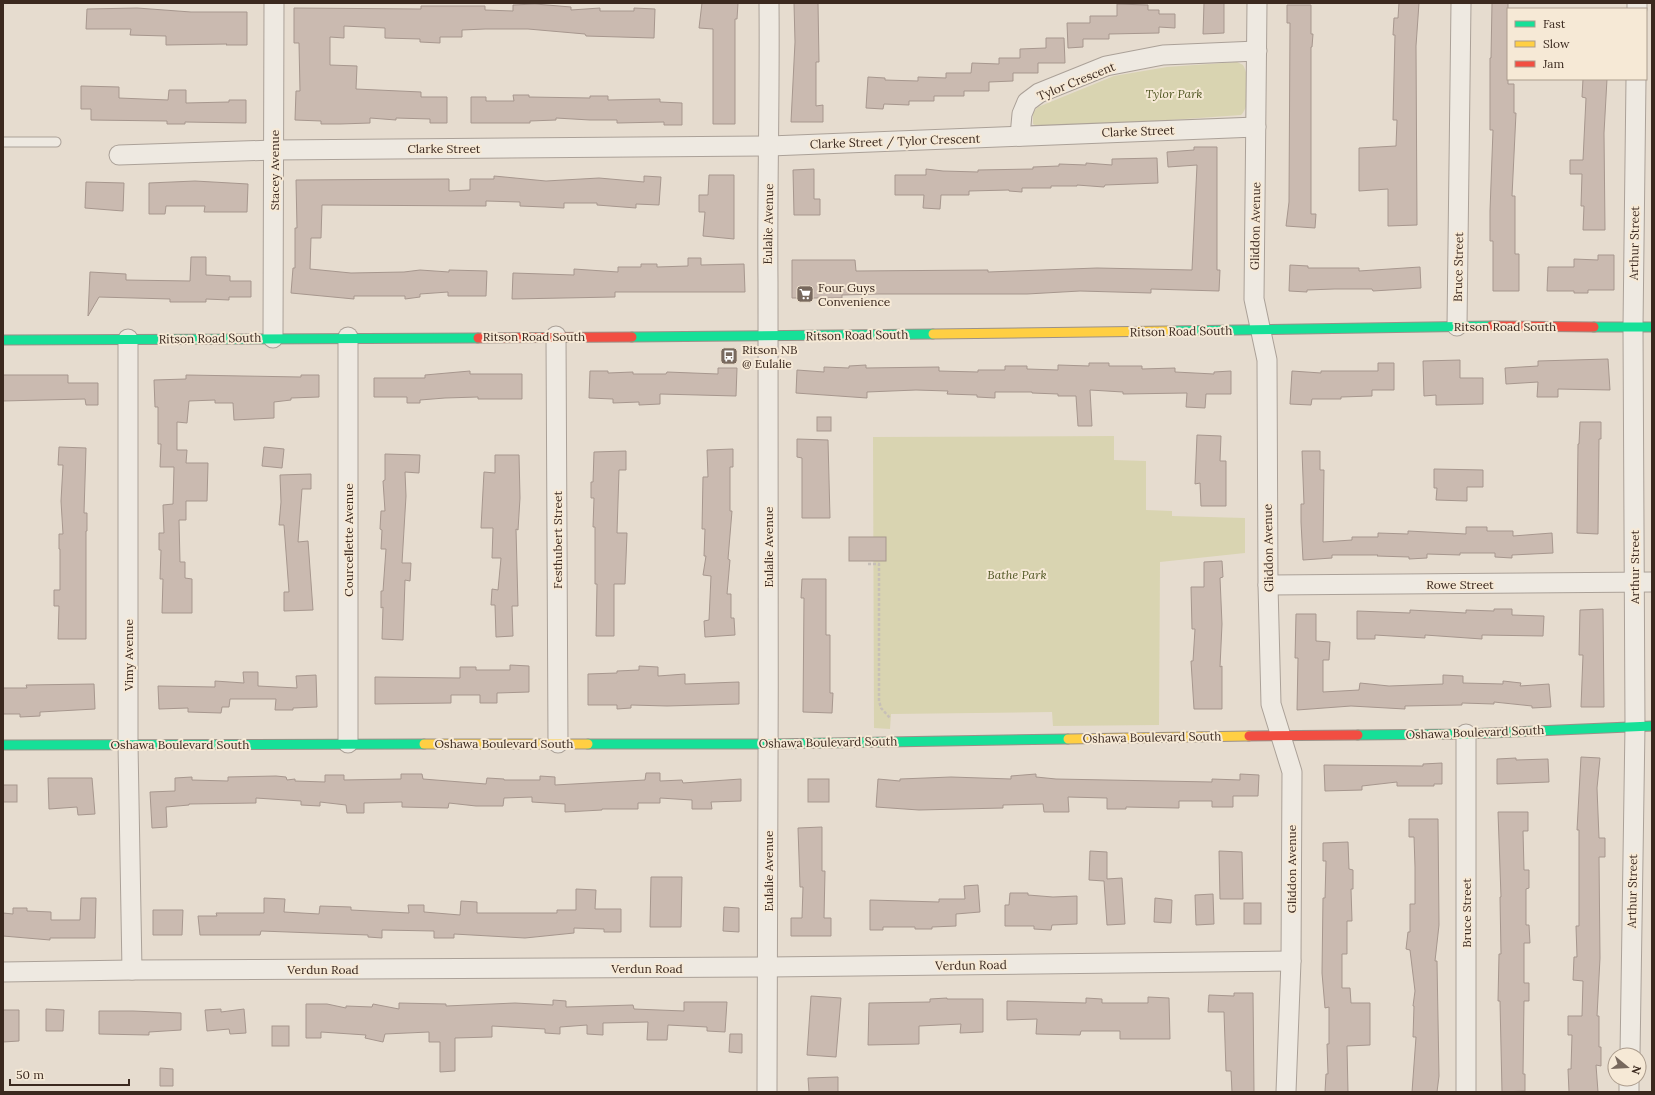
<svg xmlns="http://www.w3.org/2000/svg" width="1655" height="1095" viewBox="0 0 1655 1095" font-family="Lora,serif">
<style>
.green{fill:#d9d4b1}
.building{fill:#cabab0;stroke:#a7978e}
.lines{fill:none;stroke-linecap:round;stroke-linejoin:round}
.lane-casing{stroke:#aba198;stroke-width:11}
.street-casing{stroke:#aba198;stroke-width:21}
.fast-casing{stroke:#9b9188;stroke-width:11}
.slow-casing{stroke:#9b9188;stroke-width:11}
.jam-casing{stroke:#9b9188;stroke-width:11}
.path{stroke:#c7bfb8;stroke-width:2.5;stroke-dasharray:3 2;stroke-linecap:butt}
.lane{stroke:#eee9e1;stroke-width:9}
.street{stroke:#eee9e1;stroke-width:19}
.fast{stroke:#16e098;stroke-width:9}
.slow{stroke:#ffcf43;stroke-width:9}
.jam{stroke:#f24e42;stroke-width:9}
.labels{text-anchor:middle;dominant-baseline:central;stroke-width:4;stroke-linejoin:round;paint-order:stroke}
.street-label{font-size:12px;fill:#3b291f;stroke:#f6e9d6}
.park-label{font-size:12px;font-style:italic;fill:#525825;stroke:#f6e9d6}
.poi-label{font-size:12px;fill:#3b291f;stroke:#f6e9d6;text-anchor:start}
</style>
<rect width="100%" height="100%" fill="#e6dccf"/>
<!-- green -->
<g class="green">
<path d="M1237,62l6,3c7,12 8,40 -2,50l-199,14 -9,-5v-12l5,-5 76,-31 53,-9z"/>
<path d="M1114,436v24l32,1v49l26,1v5l73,2v35l-85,9 -1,163 -106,1 -1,-14 -161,2 -1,15 -16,-1 -1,-291z"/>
</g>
<!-- building -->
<g class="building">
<path d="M702,3h36l-1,16h-2v105h-22v-95l-14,-1z"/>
<path d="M794,3h24l1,59h-3v44l7,-1v17h-32l4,-80z"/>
<path d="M1204,3h20v30l-21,1z"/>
<path d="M1399,3h20l-3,43 1,179 -29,1v-37l-29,2v-43l37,-2 1,-26h-4l2,-85h-2l1,-17h4z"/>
<path d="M1492,3h16v81h6v29h2l-4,83h3v58h4v37h-26v-50h-3v-30l3,-81h-3v-72h1z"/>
<path d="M535,4l36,3v3l29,-2v3h34v-3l21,1 -1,29 -68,-2 -1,-2 -57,-5h-43l-23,1v7h-22v6l-20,-1v-3l-35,-1v-10l-41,-2v12l-14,-1v28l27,1 -1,23 65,3v5h26v26h-17v-4l-34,-1v2l-26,-2v5l-30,1h-19v-3l-26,-1 1,-29h4l-1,-48h-5v-35l127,1v-3h64v4l28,1v-6z"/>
<path d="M1117,4l31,1v5h11v4h16v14l-16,-1v6l-50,1v5h-26v8l-15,1 -1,-25h23v-7h27z"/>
<path d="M1287,5h24v29h2l-1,13h-1v167h5l-1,14 -29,-2 3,-24 1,-179h-3z"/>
<path d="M137,8l54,4h56v33h-21l1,-1 -61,1v-9l-36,-1 1,-6h-45l1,-20z"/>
<path d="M1046,38h18l1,25h-27v10h-25v8l-24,1v9h-25v5h-30v5h-25v4l-25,-1 -1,5 -17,-1 2,-31 17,1v2l33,1v-4l28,1v-5h25l1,-10 27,1v-6h21v-9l26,-1z"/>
<path d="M1583,79h24l-3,54 1,97h-22l1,-24h-3l1,-32h-12v-14h13l3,-62 -4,-1z"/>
<path d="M81,86l38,1v11l49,2 1,-10h17v13l43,-1v-2h17v23l-61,-1v2h-18v-3l-76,-1v-11h-10z"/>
<path d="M513,95h16v2l61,1v-2h18v4l52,-1v3l22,1v22h-18v-3l-47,1v-3h-27l-34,-2v2l-26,1v2h-59v-26h15v4h28z"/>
<path d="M1194,147h23v123h3l-1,21 -68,-2v4l-71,-2 -53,3h-149l-36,1v3h-50v-38h63l1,11 132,-1v2l109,-4 95,2 5,-105 -29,2 -1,-15 27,-2z"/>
<path d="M1157,158l1,25 -53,2 -1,2 -27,-2v1h-26v2h-29v4l-13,-1v-1l-40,1v4h-28l-1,14 -17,-1 1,-13h-29v-20h31v-6l17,2 35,1v-2l55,-1v-2l26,-1v-2l27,1v-2l26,2v-6z"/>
<path d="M814,169v30h6v16h-26l-1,-45z"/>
<path d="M709,175h25v64l-31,-3 2,-24h-6v-17h9z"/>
<path d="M494,176l52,5 53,-3 45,4v-6l17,1 -2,28 -23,-1v4l-39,-3v-2h-33v5l-19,-1 -25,-1v-4l-34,-1v5l-164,-1 -1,33h-10l-1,31 41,4 53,-1 16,-2 29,2v-2l38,1 -1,25h-38v-4l-28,2v3l-15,2v-3h-51v3l-63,-6 2,-25h2v-40h2l-1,-48 153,-1v12l21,-1v-11h24z"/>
<path d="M195,181l53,3 -1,28h-43l1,-6h-39l-1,8h-16v-31z"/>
<path d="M86,182l38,1 -1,28 -38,-3z"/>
<path d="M1598,255h16v35h-26v3h-14v-2h-27l1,-24h26v-8l24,1z"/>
<path d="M191,257h15v18l24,1v5h21v16h-22v3l-23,-1v3h-36v-3l-71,-2 -11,19 2,-44 36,2v6l64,1z"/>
<path d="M688,258h13v7l43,-1 1,28h-130v5l-103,2 1,-26 61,2v-6l44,3v-5h23v-3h16v3l31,-1z"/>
<path d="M1290,265l18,1v2h51v3l61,-4 1,21 -48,3 -1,-2h-38l-27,1v2l-18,-1z"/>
<path d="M1608,359l2,31 -52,-1v8h-21l1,-15 -32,2 -1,-16 33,-2v-5z"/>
<path d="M1460,360v18h23v26l-47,1v-10l-12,1 -1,-35z"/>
<path d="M1089,363h20v3h33v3l33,-1v4l39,2v-2l17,-1v23h-25l-1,14 -19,-1 1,-14 -64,1v-2l-33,-2 2,36h-14l-2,-30h-18v-2l-26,-1v-1h-37v6l-18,-1v-2l-30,-1 1,-3 -32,-1 -49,2v6l-71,-5 1,-23 27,2v-5l25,1v-2l17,-1v3l73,-1v4l39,1v-2h27v-4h22v3l31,1v-5l31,1z"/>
<path d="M1378,363h16v27h-22v6l-31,1v2h-29l-1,6 -21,-1 2,-33 29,2v-2h57z"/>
<path d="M718,368h19l-1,28 -76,-2v10l-21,1v-3l-26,1v-4l-24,-1 1,-27h18v2l25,-1v2h33l1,-2 51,2z"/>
<path d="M470,371v3h52v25h-44v-2l-33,1 -25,2v3h-13v-6h-33v-19h51v-3z"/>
<path d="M3,375h65v8h30v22h-12l-1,-6 -82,2z"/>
<path d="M186,375l115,2v-2h18v22l-28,1v2l-17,2v16l-40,2 -1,-17h-18v-3l-26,1 -2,22 -10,-1v28h10l-1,13h22l-1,38h-21v19h-7l1,42h5v16l7,1v34h-30l1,-34h-3l1,-29h-2v-17h5l-1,-28 10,-1 1,-37h-14l1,-23h-3v-37h-3l-1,-27 32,-1z"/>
<rect x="817" y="417" width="14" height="14"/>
<path d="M1580,422h21v17h-2l-1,95 -21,-1 1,-89h1z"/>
<path d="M1197,435l24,1 -1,25h6v45h-25l-1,-23 -5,1z"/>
<path d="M797,439l31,1 2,78h-28v-60l-5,-1z"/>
<path d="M59,447l27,1 -2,65h3v18h-1v108h-28l1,-33h-5v-16h6v-41h-1v-15h4l-2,-33 2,-36h-5z"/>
<path d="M264,447l20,2 -2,19 -20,-2z"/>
<path d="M733,449v18h-3v44h2l-4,48 2,1 -3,34h4v24h3l1,17 -30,2 -1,-16 5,-1 2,-44 -8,-1 3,-19h-2l1,-27h-3l1,-52h5l-1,-27z"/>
<path d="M626,451v19h-7l-2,63h10l-2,51h-11v52h-18l1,-52h-2v-57h-2l1,-29h-3v-16h2l1,-30z"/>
<path d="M1302,451h18v19h4l-1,72 29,-2v-3h26v-4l30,1v-3l58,3v-7h21v4h26v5l39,-3 1,20 -41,2v3l-17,-1v-4h-35v2l-33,-1v4l-18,1v-2l-32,-1 1,-1h-46v3l-29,2 -2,-38v-18h3z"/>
<path d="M385,454l35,1 -1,18 -14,-1 1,24 -4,67h9l-1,18 -5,-1 -2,60 -21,-1 1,-32 -2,1v-17h2l3,-42h-5l1,-19 -2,-1 1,-18h4l-2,-30 2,-1z"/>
<path d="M495,455h24l1,43 -2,32 -2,-1 2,77h-6l1,30 -17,1 -1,-32h-4l1,-16 6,1 3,-32h-9l1,-30h-12l3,-56 11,1z"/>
<path d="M1434,469l49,1v17h-16v14l-31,-1 1,-12h-3z"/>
<path d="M311,474v15h-9l-4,53 10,-1 5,69 -29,1v-19h5l-5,-67h-5l2,-23 -1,-27z"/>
<rect x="849" y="537" width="37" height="24"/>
<path d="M1222,561l1,16 -3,1 2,46 -2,43 2,-1v43h-28l-3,-48h2l2,-32h-3l-1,-42h13v-25z"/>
<path d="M802,579h24v56h4v58h3l-1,20 -29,-1 1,-114h-3z"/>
<path d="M1494,609h18v6l32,1 -1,20 -61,-1v4l-57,-4v3l-50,-3v4h-18v-28l53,2v-3l56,3v-3l28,1z"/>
<path d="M1603,609l1,98h-23l2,-52h-4l1,-45z"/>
<path d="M1296,614h20v27l14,1 -1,18h-6v32l36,-2 1,-7 29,3 54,-2v-9l20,1v7l40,1v-3l18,2 -1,3 29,-2 2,23 -19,1v-2l-38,-4v2l-32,-1v2l-57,1v3l-54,-3 -54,4 1,-52h-3z"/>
<path d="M510,665l19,1v26l-32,1v10h-17v-8h-29v8l-76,1v-27l85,1v-11h16v3h34z"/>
<path d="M639,666l19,1v9l27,-2v10l54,-2v22l-72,2 -36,-1v3l-14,1v-4h-29v-31l29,-1v-2l22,-1z"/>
<path d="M243,672h15v14l39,2 -1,-12 20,-1 1,32 -24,1v2h-18l1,-11h-46l-1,8h-7l-1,6 -33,-1v-4l-29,1 -1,-23 57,1v-6l29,2z"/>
<path d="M94,684l1,25 -55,3v4l-20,1v-3h-17v-26h24l-1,-3z"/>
<path d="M1581,757l19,1 -3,30 2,50h6v19h-6l1,101 -3,58h2v31h2v19l-5,-1 2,27h-29l-1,-23h3l1,-34h-4v-19h14l1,-35 -10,-1 1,-23h3l-1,-31h3v-96h-2z"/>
<path d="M1516,758v2l32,-1 1,23 -52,2v-25z"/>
<path d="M1442,763v21h-8v2h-37v-4l-35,4v4l-37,1 -1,-26 99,1v-2z"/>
<path d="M646,773h14v8l22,-1 1,3 58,-4v22l-30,1 1,7h-20v-9l-32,-2v5h-22v6h-36v1l-37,2v-8l-33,-2v-5l-28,1 -1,8h-27l-27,-3 -1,5 -46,-1v-5l-38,1v10h-17l-1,-8 -26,-3v4l-19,-1v-4l-45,-3v5l-67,1v1l-23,2 1,20 -15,1 -2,-36 25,-1v-13l17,-1v3l36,1v-4l48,-1 10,1 1,3 8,-1v2l30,1v-7h19v5l57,-1v-5h21l1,5 63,5 1,-6 17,1v1h36v-4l15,1v8l90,-5z"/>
<path d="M1036,774v3l20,2 156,3v-3l28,1v-6l19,1 -1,21h-25v11h-21v-6h-33v7l-53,-1v2h-19v-11l-39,-1 1,15h-25l-1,-8 -40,1v3l-84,2 -43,-3 2,-28 22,2v-2l51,-2 60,2v-3z"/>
<path d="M48,778h44l3,36 -17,1 -1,-8 -28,2z"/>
<rect x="808" y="779" width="21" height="23"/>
<rect x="3" y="785" width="14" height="17"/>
<path d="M1498,812h30v19h-5l1,39h5v18l-3,1v36h3l1,18h-6v40h5v18h-5l-1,73h2v17l-23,1 -2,-91h-2l1,-47h2l-1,-57h1z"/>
<path d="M1409,819h29l1,106 -4,36h2l2,115 -2,16h-25l4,-55h-3l1,-31h-1l2,-15 -5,-41 -4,-1 2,-17h2v-28h5v-37l-1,-30h-5z"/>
<path d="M822,827v44h3l-1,47h7v18h-40v-18h11l1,-31h-3l-2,-59z"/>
<path d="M1348,842l1,27 4,1v19h-2l1,32h-5v33h-5v34h8l1,15h19v42l-23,1 1,46h-23l1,-18h2l-1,-30h2v-37l-4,1 -3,-35 1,-75h2l1,-37h-3v-18z"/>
<path d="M1090,851l17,1v27l15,-1 3,46 -18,1 -3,-44 -15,-1z"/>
<path d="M1219,851l23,1 1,47h-23z"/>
<path d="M651,877h31l-1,50h-31z"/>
<path d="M978,885l2,27 -24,2v12l-24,1v2h-17v-2h-32v3h-13v-30l69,2v-3h26l-1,-13z"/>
<path d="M576,889l20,1 -1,19h26v23h-17v-3l-30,-1v5l-49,5 -71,-4v4h-20v-7l-52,-1v8l-14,-1v-2l-107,-4 -1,4h-60l-2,-19h19l-1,-3h48v-15l21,1 -1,13 35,2 1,-8 31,1v3l58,3 -1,-8h16v7l36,3 1,-14 16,1v11h80v-3h19z"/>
<path d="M1010,893h18v2l25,2 24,-1v28l-25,1 -1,5 -17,-1v-3h-29v-21h4z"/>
<path d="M1213,894l1,30 -18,1 -1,-30z"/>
<path d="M81,898h15l-1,40h-45v2l-47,-4v-23l10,1v-6h14v3l24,1v8h29z"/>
<path d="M1155,898l17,2 -1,23 -17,-1z"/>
<rect x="1244" y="903" width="17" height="21"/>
<path d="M724,907l15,1v24l-16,-1z"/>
<path d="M153,910h30l-1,25h-29z"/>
<path d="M1234,993h19l1,99h-22l-1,-21h-5l-2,-59h-16l1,-17 25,1z"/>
<path d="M811,996l30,2 -5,59 -29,-2z"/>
<path d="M1148,997l21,1 1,41h-50v-8h-39l-1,4 -44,-1 1,-15 -30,1v-19l79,2v-5l16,1v4h46z"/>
<path d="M947,998v1h36v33l-23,1 1,-9 -42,2v18l-51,1 1,-42 61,-1v-3z"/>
<path d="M553,1000l13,1v6l67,-2 1,4 50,2v-9h43l-2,30 -18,-1v-4l-39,-2 -1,15h-20l1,-18 -45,1v12l-16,-1v-9l-27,2v7l-15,-1v-4l-53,-3v11l-37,1v33l-15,1v-30h-11v-10l-44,2 -2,8 -18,-4 1,-3 -45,-3v6h-15v-34h21l19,4v-2l26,1 1,-3 26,5v-6l47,1v2l69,-3 38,2z"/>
<path d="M46,1009l18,1 -1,21h-17z"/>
<path d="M221,1009v3l23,-3 2,24 -16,1 -1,-5 -22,2 -2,-21z"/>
<path d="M3,1010h16v31l-16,1z"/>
<path d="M99,1011h34l48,2v17l-32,2v3l-50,-1z"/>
<rect x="272" y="1026" width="17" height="20"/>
<path d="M730,1034h12v19l-13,-1z"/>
<path d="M160,1068l13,1v17h-13z"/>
<path d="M838,1077v15h-29l-1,-14z"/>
</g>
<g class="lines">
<defs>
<path id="lane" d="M3,142h53"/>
<g id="street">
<path d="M1257,3l-3,296 13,61 1,225 3,119 21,68 -1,189 -5,131"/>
<path d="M1637,9v-6"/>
<path d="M1020,136l2,-22 5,-12 12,-9 67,-27 57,-11 94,-4"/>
<path d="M119,155l155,-5 496,-4 486,-19"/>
<path d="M1457,326l4,-323"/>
<path d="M556,336l2,407"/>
<path d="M348,337v406"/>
<path d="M273,338l1,-335"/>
<path d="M128,339v405l4,226"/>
<path d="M1268,585l384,-3"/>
<path d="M3,972l129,-2 636,-3 523,-6"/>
<path d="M1630,1055l5,-329 -2,-399 3,-248"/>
<path d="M767,1092c2,-270 1,-540 1,-810 -1,-93 2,-186 1,-279"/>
<path d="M1466,1092v-358"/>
<path d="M1629,1092v-13"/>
</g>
<g id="fast">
<path d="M1594,327h58"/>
<path d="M1169,331l322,-5"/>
<path d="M632,337l301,-3"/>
<path d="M3,340l475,-2"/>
<path d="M1358,735l108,-1 186,-8"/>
<path d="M588,744h181l299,-5"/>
<path d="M3,745l421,-1"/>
</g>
<g id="slow">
<path d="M933,334l236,-3"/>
<path d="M1068,739l181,-3"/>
<path d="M424,744h164"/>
</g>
<g id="jam">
<path d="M1491,326l103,1"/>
<path d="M478,338l154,-1"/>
<path d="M1249,736l109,-1"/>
</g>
</defs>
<!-- lane casing -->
<use href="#lane" class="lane-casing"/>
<!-- street casing -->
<use href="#street" class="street-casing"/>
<!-- fast casing -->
<use href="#fast" class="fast-casing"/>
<!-- slow casing -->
<use href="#slow" class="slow-casing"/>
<!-- jam casing -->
<use href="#jam" class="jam-casing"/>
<!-- path -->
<path class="path" d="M868,564h11v137l2,7 9,10"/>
<!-- lane -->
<use href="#lane" class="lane"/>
<!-- street -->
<use href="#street" class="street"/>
<!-- fast -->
<use href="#fast" class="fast"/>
<!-- slow -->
<use href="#slow" class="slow"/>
<!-- jam -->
<use href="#jam" class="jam"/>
</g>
<!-- icons -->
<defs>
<symbol id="supermarket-square" viewBox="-11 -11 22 22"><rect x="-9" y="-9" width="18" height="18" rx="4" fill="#77685d" stroke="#f6e9d6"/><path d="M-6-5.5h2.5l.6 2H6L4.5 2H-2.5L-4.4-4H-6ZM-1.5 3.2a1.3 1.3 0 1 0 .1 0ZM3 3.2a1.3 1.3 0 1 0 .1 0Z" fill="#fff"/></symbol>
<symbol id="bus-square" viewBox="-11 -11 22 22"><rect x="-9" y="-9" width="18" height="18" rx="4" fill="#77685d" stroke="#f6e9d6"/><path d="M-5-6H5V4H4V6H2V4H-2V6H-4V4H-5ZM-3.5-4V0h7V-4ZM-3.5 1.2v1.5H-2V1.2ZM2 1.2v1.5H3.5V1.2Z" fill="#fff"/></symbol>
</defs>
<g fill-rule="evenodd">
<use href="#supermarket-square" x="795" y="284" width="20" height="20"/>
<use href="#bus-square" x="719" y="346" width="20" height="20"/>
</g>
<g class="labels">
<!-- street labels -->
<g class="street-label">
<text transform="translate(1076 81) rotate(-22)">Tylor Crescent</text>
<text transform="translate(1138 131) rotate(-2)">Clarke Street</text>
<text transform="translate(895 141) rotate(-2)">Clarke Street / Tylor Crescent</text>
<text x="444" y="148">Clarke Street</text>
<text transform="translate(274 170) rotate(-90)">Stacey Avenue</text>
<text transform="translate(768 224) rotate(-89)">Eulalie Avenue</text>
<text transform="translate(1255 226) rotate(-89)">Gliddon Avenue</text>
<text transform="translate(1634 243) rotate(-89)">Arthur Street</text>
<text transform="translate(1458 267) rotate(-89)">Bruce Street</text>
<text x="1505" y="326">Ritson Road South</text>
<text transform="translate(1181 331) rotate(-1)">Ritson Road South</text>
<text transform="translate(857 335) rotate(-1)">Ritson Road South</text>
<text x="534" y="336">Ritson Road South</text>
<text transform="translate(210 338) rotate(-1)">Ritson Road South</text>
<text transform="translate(348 540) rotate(-90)">Courcellette Avenue</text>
<text transform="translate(557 540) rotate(-90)">Festhubert Street</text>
<text transform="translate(768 547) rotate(-90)">Eulalie Avenue</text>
<text transform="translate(1268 548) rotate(-91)">Gliddon Avenue</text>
<text transform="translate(1634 567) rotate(-90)">Arthur Street</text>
<text x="1460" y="584">Rowe Street</text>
<text transform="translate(128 655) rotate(-90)">Vimy Avenue</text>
<text transform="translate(1475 732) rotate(-2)">Oshawa Boulevard South</text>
<text transform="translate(1152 737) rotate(-1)">Oshawa Boulevard South</text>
<text transform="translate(828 742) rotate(-1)">Oshawa Boulevard South</text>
<text x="504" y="743">Oshawa Boulevard South</text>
<text x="180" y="744">Oshawa Boulevard South</text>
<text transform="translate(1291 869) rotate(-90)">Gliddon Avenue</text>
<text transform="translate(768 871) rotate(-90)">Eulalie Avenue</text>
<text transform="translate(1632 891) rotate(-89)">Arthur Street</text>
<text transform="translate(1466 913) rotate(-90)">Bruce Street</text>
<text transform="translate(971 965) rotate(-1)">Verdun Road</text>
<text x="647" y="968">Verdun Road</text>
<text x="323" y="969">Verdun Road</text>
</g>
<!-- park labels -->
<g class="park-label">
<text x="1174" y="93">Tylor Park</text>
<text x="1017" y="574">Bathe Park</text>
</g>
<!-- poi labels -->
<g class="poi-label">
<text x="818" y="287">Four Guys<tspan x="818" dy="14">Convenience</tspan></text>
<text x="742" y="349">Ritson NB<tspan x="742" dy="14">@ Eulalie</tspan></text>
</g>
</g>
<!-- border -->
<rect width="1655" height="1095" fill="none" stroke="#3b291f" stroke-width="8"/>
<!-- legend -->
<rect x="1507" y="8" width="140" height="72" fill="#f6e9d6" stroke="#ab9c8d"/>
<rect x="1515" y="21" width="20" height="6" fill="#16e098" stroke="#ab9c8d"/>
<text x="1543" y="28" font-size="12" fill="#3b291f">Fast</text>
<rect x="1515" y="41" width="20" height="6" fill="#ffcf43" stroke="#ab9c8d"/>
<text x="1543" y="48" font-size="12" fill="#3b291f">Slow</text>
<rect x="1515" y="61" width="20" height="6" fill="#f24e42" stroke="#ab9c8d"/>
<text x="1543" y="68" font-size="12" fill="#3b291f">Jam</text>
<!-- north arrow -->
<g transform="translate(1627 1067) rotate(108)"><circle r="19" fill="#f6e9d6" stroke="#ab9c8d"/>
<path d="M0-3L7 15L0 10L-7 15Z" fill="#77685d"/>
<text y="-6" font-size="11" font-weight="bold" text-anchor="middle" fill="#3b291f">N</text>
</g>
<!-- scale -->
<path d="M10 1079v6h119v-6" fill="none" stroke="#3b291f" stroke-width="2"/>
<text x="16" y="1079" font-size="12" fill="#3b291f" stroke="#f6e9d6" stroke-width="3" paint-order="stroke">50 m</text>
</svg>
